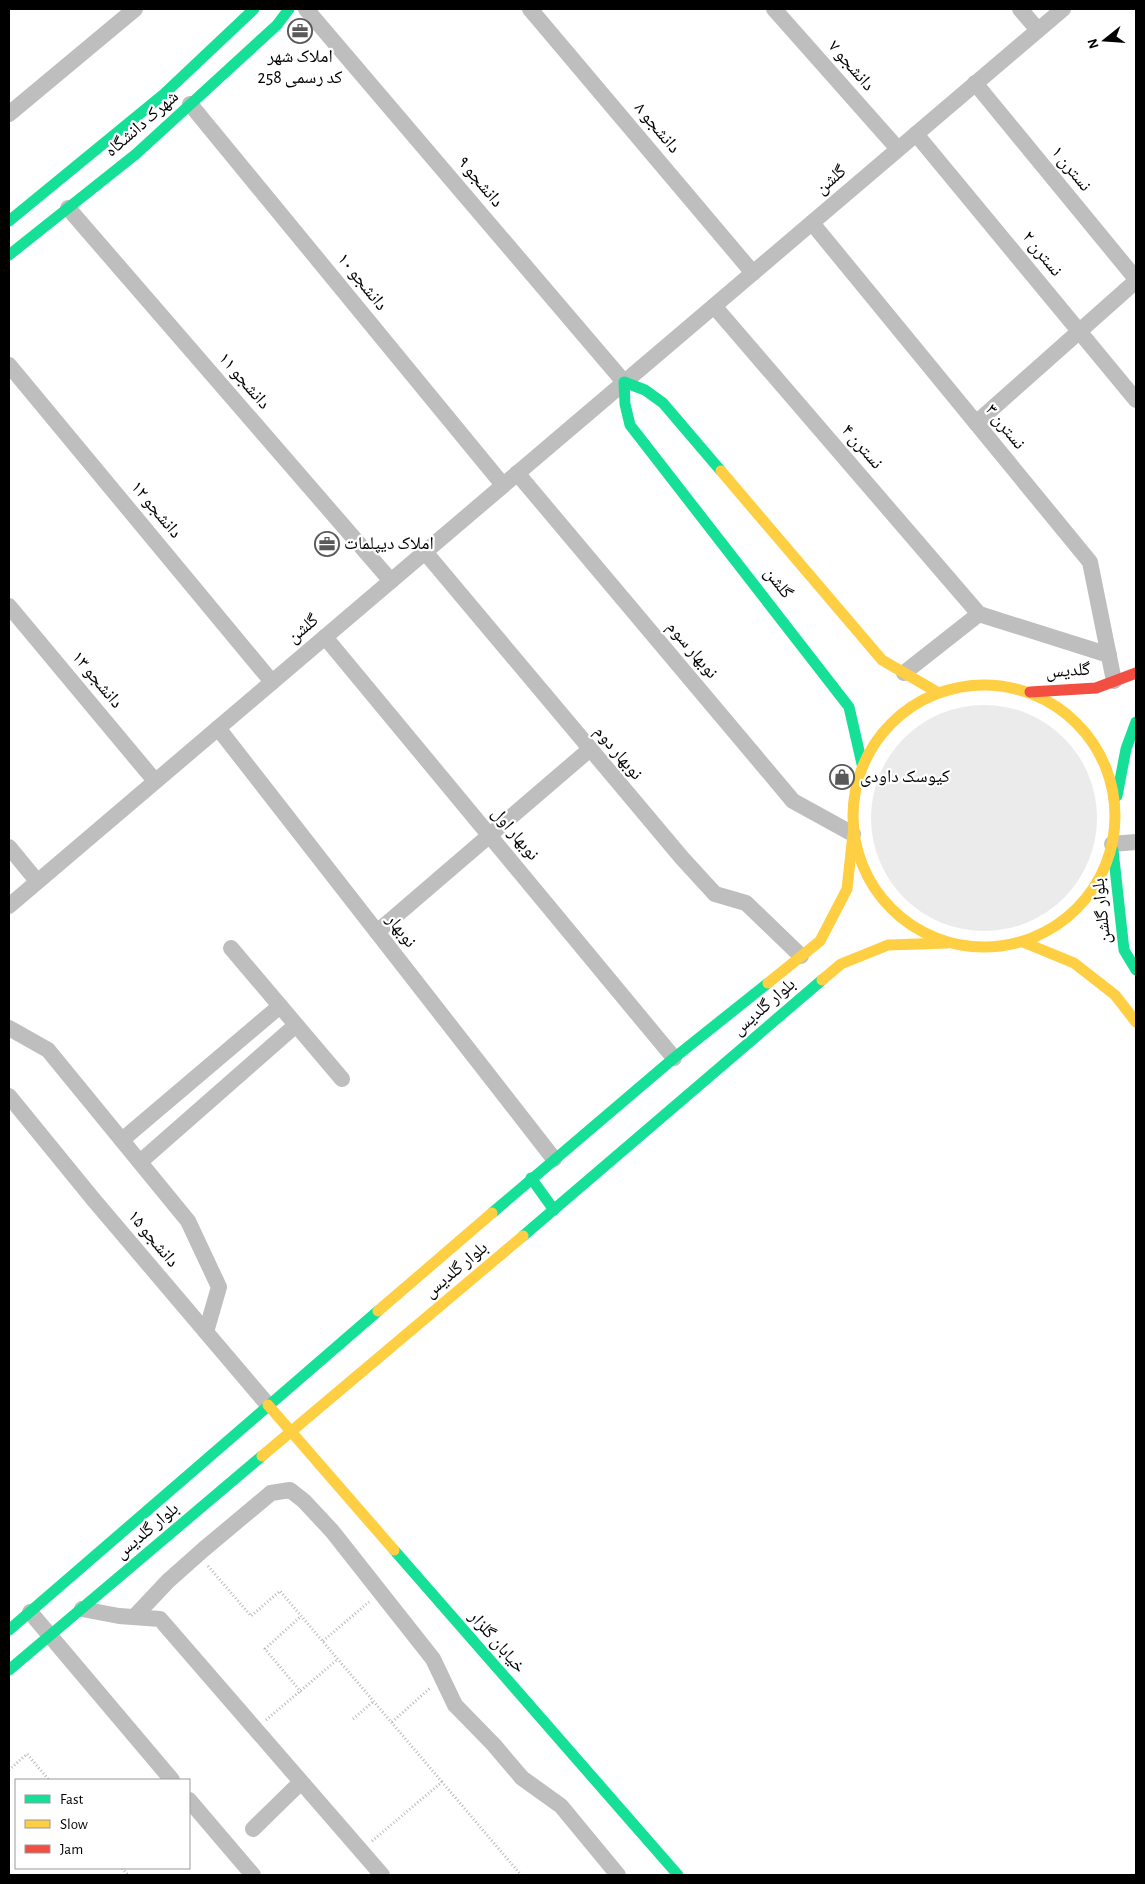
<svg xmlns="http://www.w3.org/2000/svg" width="1145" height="1884" viewBox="0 0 1145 1884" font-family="'Alegreya Sans','Noto Naskh Arabic',sans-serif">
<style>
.green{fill:#ebebeb}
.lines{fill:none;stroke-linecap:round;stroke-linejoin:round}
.path{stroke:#b9b9b9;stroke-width:3;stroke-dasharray:1 2.5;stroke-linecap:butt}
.street{stroke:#bebebe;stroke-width:16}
.fast{stroke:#16e098;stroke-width:11}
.slow{stroke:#ffcf43;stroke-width:11}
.jam{stroke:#f24e42;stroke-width:11}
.labels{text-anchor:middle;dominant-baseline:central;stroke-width:4.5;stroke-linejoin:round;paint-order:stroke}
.poi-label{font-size:18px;fill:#000;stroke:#fff;text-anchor:start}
.street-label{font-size:18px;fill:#000;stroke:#fff}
</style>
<rect width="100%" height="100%" fill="#fff"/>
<!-- green -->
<circle class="green" cx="984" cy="818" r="113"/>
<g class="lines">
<!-- path -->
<g class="path">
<path d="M208,1566l43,50 29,-25 162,191"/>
<path d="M323,1641l47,-40"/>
<path d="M301,1692l-36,-43 36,-33"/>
<path d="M353,1719l21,-18"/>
<path d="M266,1720l72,-61"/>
<path d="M392,1722l38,-34"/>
<path d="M9,1770l18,-16 22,26"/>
<path d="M372,1841l70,-59 79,93"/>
<path d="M122,1868l6,7"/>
</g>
<!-- street -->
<g class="street">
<path d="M306,9l318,373"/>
<path d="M530,9l223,264"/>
<path d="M774,9l124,140"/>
<path d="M1020,9l18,21"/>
<path d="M975,83l161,196"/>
<path d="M190,104l313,381"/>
<path d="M9,114l126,-105"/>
<path d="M916,134l220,266"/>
<path d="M68,208l323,373"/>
<path d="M812,223l278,339 24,119"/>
<path d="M714,306l265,308"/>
<path d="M9,365l263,317"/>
<path d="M976,423l160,-142"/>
<path d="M517,473l276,328 60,33"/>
<path d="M425,552l257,306 33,36 31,9 55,53"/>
<path d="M9,606l146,175"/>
<path d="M325,637l349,421"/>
<path d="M904,673l75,-59 130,41"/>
<path d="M218,728l336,431"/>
<path d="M1112,844l24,-2"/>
<path d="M9,847l28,34"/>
<path d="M9,906l1054,-897"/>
<path d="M377,932l212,-182"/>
<path d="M231,948l111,131"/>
<path d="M9,1028l39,22 140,171 31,66 -13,45"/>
<path d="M9,1096l84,103 175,206"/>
<path d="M122,1140l158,-134"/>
<path d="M140,1162l156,-137"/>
<path d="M82,1609l37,7 41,3 222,256"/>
<path d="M30,1612l142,168"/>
<path d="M135,1616l33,-35 36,-32 67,-56 19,-3 14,11 28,30 101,128 22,46 39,40 28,33 39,28 57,69"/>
<path d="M189,1800l64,75"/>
<path d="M253,1829l48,-47"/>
</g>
<!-- fast -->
<g class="fast">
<path d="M9,221l155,-127 90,-85"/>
<path d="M9,255l127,-101 141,-129 12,-16"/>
<path d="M721,471l-58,-68 -18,-13 -21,-8 1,22 5,21 219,282 13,57"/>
<path d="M1117,796l9,-47 10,-27"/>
<path d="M1113,850l11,100 12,20"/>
<path d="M531,1178l23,32"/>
<path d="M492,1213l182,-155 94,-75"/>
<path d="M523,1236l299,-256"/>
<path d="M394,1550l284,325"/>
<path d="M9,1630l369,-319"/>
<path d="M9,1670l253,-214"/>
</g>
<!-- slow -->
<g class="slow">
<path d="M721,471l161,189 55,32"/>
<circle cx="984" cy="816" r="131"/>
<path d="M1023,942l51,21 41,32 21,27"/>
<path d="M822,980l19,-16 47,-19 59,-2"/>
<path d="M768,983l52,-42 27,-52 6,-55"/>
<path d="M378,1311l114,-98"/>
<path d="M268,1405l126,145"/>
<path d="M262,1456l261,-220"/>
</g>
<!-- jam -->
<path class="jam" d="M1030,692l66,-4 40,-15"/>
</g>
<!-- icons -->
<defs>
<symbol id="office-ring" viewBox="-11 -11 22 22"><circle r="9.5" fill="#fff" stroke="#595959" stroke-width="1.5"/><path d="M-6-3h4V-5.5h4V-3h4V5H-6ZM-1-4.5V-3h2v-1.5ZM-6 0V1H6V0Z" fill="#595959"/></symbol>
<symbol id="shop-ring" viewBox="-11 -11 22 22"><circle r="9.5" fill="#fff" stroke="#595959" stroke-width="1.5"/><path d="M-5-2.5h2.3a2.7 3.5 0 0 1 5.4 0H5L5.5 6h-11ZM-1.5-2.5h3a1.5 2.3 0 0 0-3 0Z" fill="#595959"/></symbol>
</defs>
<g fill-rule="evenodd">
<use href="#office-ring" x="286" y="17" width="28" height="28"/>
<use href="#office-ring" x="313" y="530" width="28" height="28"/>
<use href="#shop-ring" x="828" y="763" width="28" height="28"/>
</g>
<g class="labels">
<!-- poi labels -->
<g class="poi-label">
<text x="300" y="57" text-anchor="middle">املاک شهر<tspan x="300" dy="21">کد رسمی 258</tspan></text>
<text x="344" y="544">املاک دیپلمات</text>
<text x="860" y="777">کیوسک داودی</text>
</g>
<!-- street labels -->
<g class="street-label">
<text transform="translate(851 66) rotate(49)">دانشجو ۷</text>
<text transform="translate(142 124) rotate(-41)">شهرک دانشگاه</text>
<text transform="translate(657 128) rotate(50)">دانشجو ۸</text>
<text transform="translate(1071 169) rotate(51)">نسترن ۱</text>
<text transform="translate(831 180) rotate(-41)">گلشن</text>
<text transform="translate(480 182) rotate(50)">دانشجو ۹</text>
<text transform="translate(1042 254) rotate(51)">نسترن ۲</text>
<text transform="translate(362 282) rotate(51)">دانشجو ۱۰</text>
<text transform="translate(244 381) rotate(49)">دانشجو ۱۱</text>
<text transform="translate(1005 427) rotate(51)">نسترن ۳</text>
<text transform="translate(862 447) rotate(49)">نسترن ۴</text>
<text transform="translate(156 510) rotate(50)">دانشجو ۱۲</text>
<text transform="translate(778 583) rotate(52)">گلشن</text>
<text transform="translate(303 629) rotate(-40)">گلشن</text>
<text transform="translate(692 650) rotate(50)">نوبهار سوم</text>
<text transform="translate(1068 671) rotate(-4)">گلدیس</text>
<text transform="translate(97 680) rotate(50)">دانشجو ۱۳</text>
<text transform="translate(618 753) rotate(50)">نوبهار دوم</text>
<text transform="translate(515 834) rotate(50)">نوبهار اول</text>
<text transform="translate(1102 911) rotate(-96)">بلوار گلشن</text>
<text transform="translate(401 931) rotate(52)">نوبهار</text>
<text transform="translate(764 1007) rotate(-41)">بلوار گلدیس</text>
<text transform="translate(153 1239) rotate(50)">دانشجو ۱۵</text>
<text transform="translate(456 1270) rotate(-40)">بلوار گلدیس</text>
<text transform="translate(147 1531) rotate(-40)">بلوار گلدیس</text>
<text transform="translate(497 1642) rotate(49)">خیابان گلزار</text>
</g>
</g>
<!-- border -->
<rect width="1145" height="1884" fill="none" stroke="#000000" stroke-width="20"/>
<!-- legend -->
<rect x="15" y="1779" width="175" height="90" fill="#ffffff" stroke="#999999"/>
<rect x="25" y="1795" width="25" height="8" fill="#16e098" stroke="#999999"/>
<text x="60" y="1804" font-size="15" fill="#000000">Fast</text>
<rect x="25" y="1820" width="25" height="8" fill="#ffcf43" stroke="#999999"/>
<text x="60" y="1829" font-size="15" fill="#000000">Slow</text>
<rect x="25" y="1845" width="25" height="8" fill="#f24e42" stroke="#999999"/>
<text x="60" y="1854" font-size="15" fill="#000000">Jam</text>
<!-- north arrow -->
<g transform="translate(1105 40) rotate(253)" stroke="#ffffff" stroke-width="4" paint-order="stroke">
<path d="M0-4L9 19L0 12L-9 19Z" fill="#000000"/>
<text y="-8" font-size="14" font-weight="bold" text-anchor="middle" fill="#000000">N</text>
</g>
</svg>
